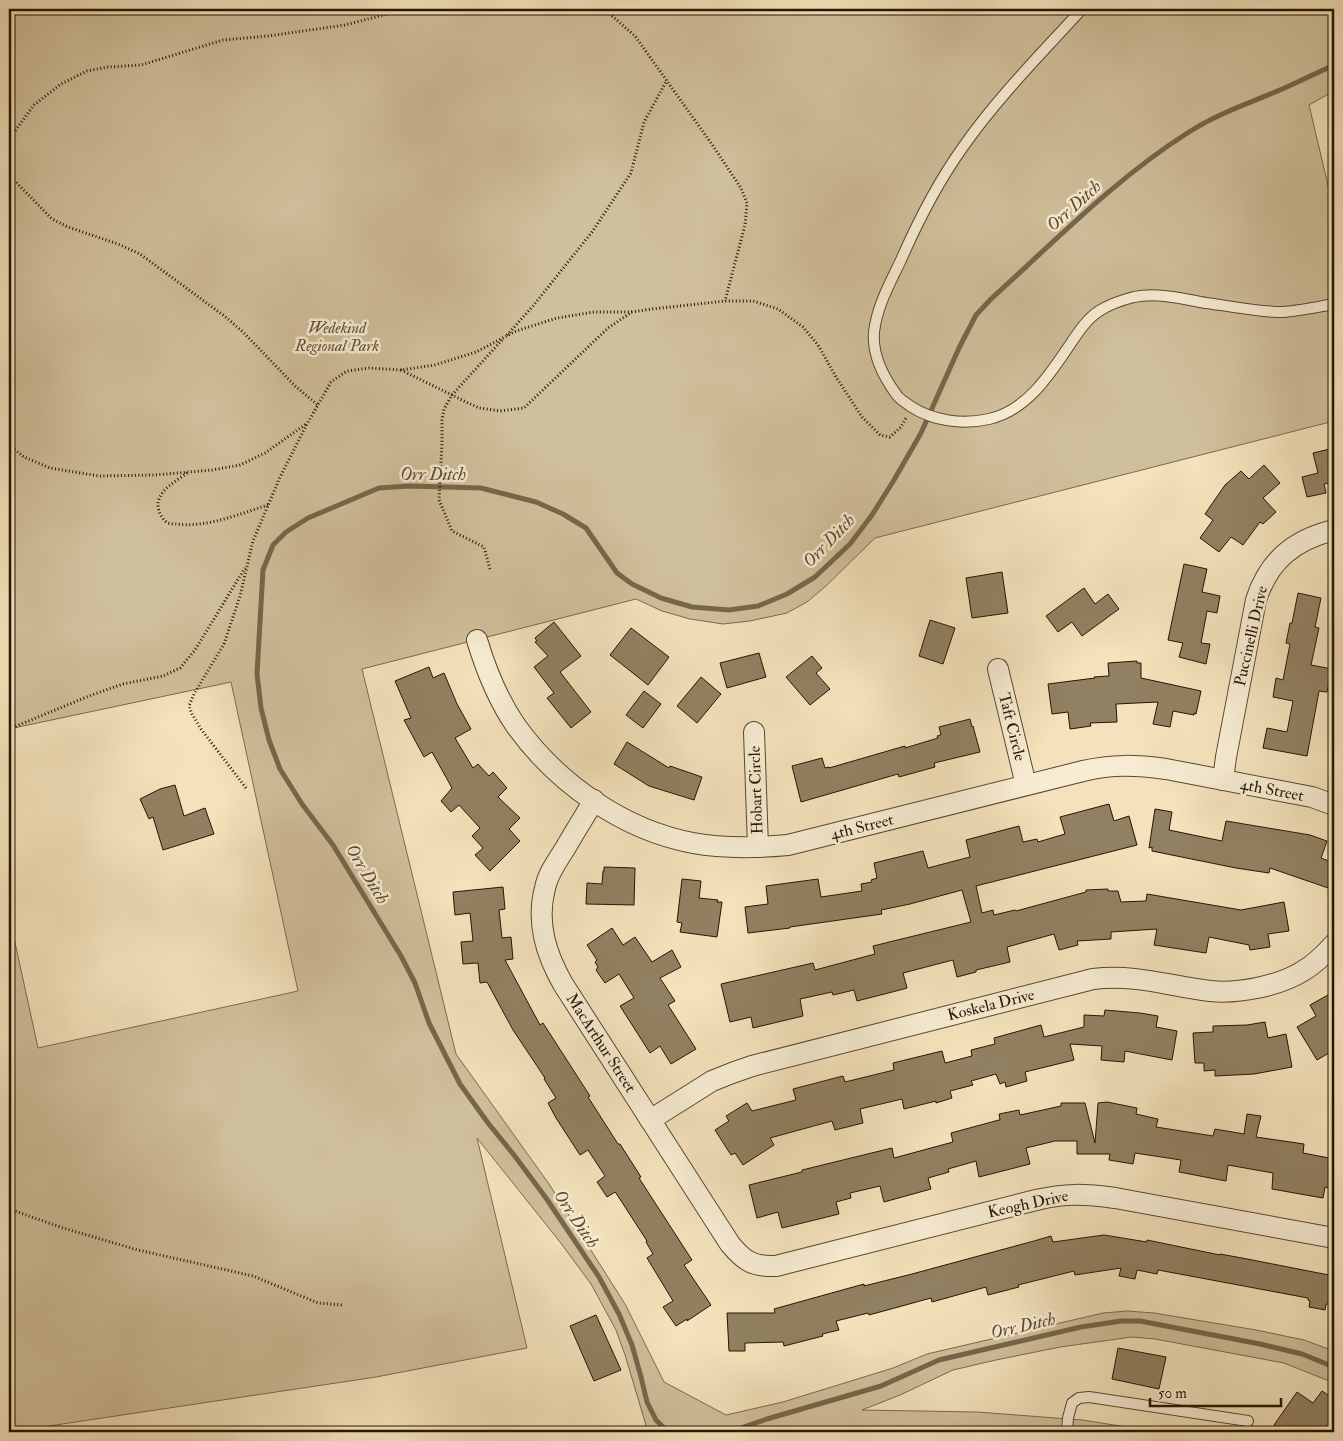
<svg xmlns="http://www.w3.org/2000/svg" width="1343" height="1441" viewBox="0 0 1343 1441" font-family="'IM FELL Double Pica',serif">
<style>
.green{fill:#d0bf9b;stroke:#7b6a4e}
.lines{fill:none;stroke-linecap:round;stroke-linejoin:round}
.stream{stroke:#77664a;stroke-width:5}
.building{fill:#918061;stroke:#261500}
.lane-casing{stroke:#59482f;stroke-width:12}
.street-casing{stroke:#59482f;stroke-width:22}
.path{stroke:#261500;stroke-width:3;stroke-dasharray:1 2.5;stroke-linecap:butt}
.lane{stroke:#f7ecd3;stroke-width:10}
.street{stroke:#f7ecd3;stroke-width:20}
.labels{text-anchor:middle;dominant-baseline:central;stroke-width:5;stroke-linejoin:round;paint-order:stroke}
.park-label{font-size:16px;font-style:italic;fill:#625036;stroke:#f7ecd3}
.street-label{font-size:16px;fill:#261500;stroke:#f7ecd3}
.water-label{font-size:18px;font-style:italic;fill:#5c4b31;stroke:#f7ecd3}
</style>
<rect width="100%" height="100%" fill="#f3e2bb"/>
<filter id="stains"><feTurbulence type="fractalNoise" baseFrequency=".004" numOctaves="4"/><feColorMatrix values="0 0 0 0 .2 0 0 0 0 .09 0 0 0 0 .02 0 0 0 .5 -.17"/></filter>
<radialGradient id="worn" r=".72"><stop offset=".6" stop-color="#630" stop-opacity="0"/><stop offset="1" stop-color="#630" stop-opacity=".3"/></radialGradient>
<!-- green -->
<path class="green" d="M9,9h1325v82l-25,14 25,106v210l-459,117 -49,48 -19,16 -20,11 -37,8 -27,3 -33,-5 -28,-8 -26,-12 -274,70 94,385 93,130 76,120 39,78 62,33 57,-13 110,-34 34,-14 176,-41 24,-2 27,2 102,17 48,10 30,11v32l-50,-20 -129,-24 -23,-2 -72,10 -64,13 -43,10 -53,25 -38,15 115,2 105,8 77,12h-511l-23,-77 -9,-25 -25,-46 -31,-42 -83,-104 50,210 -151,29 -367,55v-517l29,133 260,-57 -67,-309 -222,47z"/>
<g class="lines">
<!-- stream -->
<g class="stream">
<path d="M672,1432l-5,-1 -11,-11 -9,-18 -6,-25 -9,-32 -13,-31 -20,-37 -53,-79 -32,-43 -26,-32 -28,-39 -31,-61 -14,-40 -14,-27 -68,-111 -31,-41 -22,-35 -11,-29 -8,-32 -4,-34 6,-104 10,-25 13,-13 22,-14 71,-30 31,-2 71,2 55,14 27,12 23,14 31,45 15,11 29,14 31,9 37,3 29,-4 29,-12 28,-17 35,-33 22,-29 22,-35 27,-47 38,-85 17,-33 15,-16c64,-58 125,-121 198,-167 31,-20 67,-31 100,-46 15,-7 30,-14 45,-21"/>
<path d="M725,1432l7,-1 35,-12 114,-33 58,-26 142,-33 40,-6h19l120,23 42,10 32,13"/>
</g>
</g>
<!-- building -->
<g class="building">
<path d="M1334,448v34l-10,2 2,9 -19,4 -5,-20 16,-4 -5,-20z"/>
<path d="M1264,465l16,18 -17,15 13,14 -13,12 -3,-2 -17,23 -12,-8 -12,15 -19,-14 13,-18 -8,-6 20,-29 16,-14 8,8z"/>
<path d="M1184,564l23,5 -5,23 18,4 -3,17 -10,-2 -6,32 9,1 -4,20 -27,-7 4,-14 -15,-3z"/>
<path d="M1002,572l6,41 -36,5 -6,-40z"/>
<path d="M1084,588l11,16 13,-10 11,15 -37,27 -10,-14 -14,10 -12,-16z"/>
<path d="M1298,593l23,5 -6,29 4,1 -8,37 21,4 -5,23 -8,-1 -12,65 -44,-8 4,-20 20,4 6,-31 -20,-4 3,-19 7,2 7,-36 -4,-1 4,-20h2z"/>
<path d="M930,620l25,8 -12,36 -24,-8z"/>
<path d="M554,622l27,34 -21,16 31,40 -20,16 -24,-30 7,-5 -20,-26 14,-11 -13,-14 2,-1 -2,-3z"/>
<path d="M631,628l38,29 -21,28 -38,-30z"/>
<path d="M759,653l7,24 -39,11 -7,-25z"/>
<path d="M812,656l10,12 -6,5 14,16 -20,16 -24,-28z"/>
<path d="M1137,661v2h4v15l60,13 -5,23 -2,-1v2l-21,-4 -3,16 -17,-3 5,-22 -42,2 1,18 -27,1 1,3 -21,3 -2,-17 -16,2 -4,-30 47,-6 -1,-1 15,-1 -1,-13z"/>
<path d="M429,667l4,11 11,-5 13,31 14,25 -16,9 18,30 5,-4 11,12 4,-4 14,16 -9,9 22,21 -11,11 11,12 -30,30 -15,-16 8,-7 -11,-12 8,-8 -21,-23 -8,7 -10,-11 11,-13 -20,-36 -8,5 -20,-37 7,-2 -16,-37z"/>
<path d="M701,677l20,17 -24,29 -20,-17z"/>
<path d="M644,691l17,13 -18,24 -17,-13z"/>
<path d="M970,719l2,8 1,-1 7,26 -46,11 1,4 -36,10 -1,-3 -97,28 -9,-36 30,-8 3,10 4,-1v1l76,-22v2l33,-10 -1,-2 4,-1 -2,-8z"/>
<path d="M627,742l42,26 1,-2 32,11 -8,23 -45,-14 -35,-22z"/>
<path d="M175,785l9,31 21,-8 9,26 -51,16 -10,-33 -4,2 -9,-20 20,-10z"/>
<path d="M1109,804l5,17 15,-5 8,29 -161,41 6,27 11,-3 1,5 21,-5 1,1 70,-19v-2l22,-1v2h10l3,11 25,-1 1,-7 94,16 43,-8 5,29 -21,3 2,13 -20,3 -1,-5 -40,-8 -3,16 -52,-8 3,-16 -46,3v7l-34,2 1,4 -19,5 -5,-16 -47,13 3,15 -34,8v2l-19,5 -4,-17 -50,13 4,15 -7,2 -43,11 -3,-11 -21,5 -1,-3 -32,7 3,17 -50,12 -2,-11 -21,5 -9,-38 92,-21 2,7 60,-16 -2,-8 98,-24 -9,-32 -52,14 -29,6 1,4 -92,13v1l-42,5 -3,-26 23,-3 -2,-18 52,-7 3,18 41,-6 -1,-7 11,-2 -1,-2 6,-2 -3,-15 49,-12 5,17 42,-11 -4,-17 53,-14 4,16 14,-3 1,3 27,-8 -5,-17z"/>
<path d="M1155,809l17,3 -3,18 53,11 4,-20 84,14 17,6 -6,17 13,5v27l-64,-22 -1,5 -33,-5 -84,-17v-4l-3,1z"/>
<path d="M604,867l31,1 -1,37 -48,-1 1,-21 15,1 1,-13h1z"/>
<path d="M682,879l19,2 -2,17 19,2 -1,2h5l-5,35 -37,-5 2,-9 -5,-1z"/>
<path d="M503,887l2,22 -6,1 3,28 9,-1 2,22 -8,1 35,65 3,-2 47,73 -2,1 30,47h2l21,33 -2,1 53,82 -8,5 27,40 -24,16v-2l-11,7 -13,-19 10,-6 -26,-43 6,-4 -7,-12 1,-1 -31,-48 -1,-1 -8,5 -10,-15 8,-6 -17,-26 -8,5 -24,-37 -8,-15 8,-5 -12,-19 1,-1 -32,-48 -26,-48 -7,1 -2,-20 -15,1 -2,-22 12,-1 -3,-28 -15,2 -2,-23z"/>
<path d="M612,928l11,17 12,-8 17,25 20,-12 9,17 -21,11 15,23 -7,4 28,44 -25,15 -11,-18 -10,7 -30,-47 14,-8 -15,-24 -14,9 -9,-13 2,-3 -3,-5 2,-2 -10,-15z"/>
<path d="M1328,995l6,11v44l-17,10 -20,-33 19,-11 -6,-11z"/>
<path d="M1105,1010l35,3 18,3 -2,11 21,4 -5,29 -47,-9 -1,11 -23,-2 1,-14 -32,-2 4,16 -49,12 2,9 -21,6 -1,-5 -5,2 -4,-10 -25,7 2,4 -23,6 2,7 -16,5v-2l-32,8 -2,-10 -42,10 3,14 -28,7 -3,-9 -62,17 4,7 -31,20 -8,-12 -4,2 -16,-25 14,-9 -3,-5 21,-13 5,8 44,-11 -3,-11 50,-13 2,6 49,-12 -1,-7 49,-12 3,12 27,-7 -1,-6 24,-6 -1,-6 47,-13 3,12 40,-10v-12l20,1z"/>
<path d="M1265,1022l3,16 18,-4 6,33 -38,7 -39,2v-6l-11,1v-8h-9l-2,-30 20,-1v-6l34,-1z"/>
<path d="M1107,1102l30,6 -1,6 22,5 -2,8 57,9 2,-7 29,5 3,-20 14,2 -5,21 48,7 -1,9 31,6v30l-9,-2 -2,11 -51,-9 1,-16 -45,-8 -2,16 -47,-9 2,-12 -46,-7 -2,11 -24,-4 1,-6h-33v-13h-22l-29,7 4,16 -51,13 -3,-16 -28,8 1,3 -21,6 3,11 -47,13 -4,-16 -30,7 1,5 -15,4 3,12 -57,14 -4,-16 -21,6 -8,-33 53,-13v-2l90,-22 2,10 59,-16 -2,-9 48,-13h1l-1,-6 20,-4 1,5 41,-9v-3h24l10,40 3,-40z"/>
<path d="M1104,1235l43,7v-2l73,15v-1l22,4 92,18v29l-8,-1 -1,6 -16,-3 1,-6 -2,-1v-2l-150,-28 -1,4 -20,-4 -2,9 -16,-3 2,-8 -46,7 -1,-4 -56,14 1,2 -31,8 -2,-8 -54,15 -1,-4 -62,17 -1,-2 -32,8 3,9 -17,4 1,2 -39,10 -1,-4 -38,1v8h-16l-2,-38h48l-1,-4 90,-25v2l48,-12 122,-33 17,-5 2,6z"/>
<path d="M596,1315l25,55 -27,11 -24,-55z"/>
<path d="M1118,1348l48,9 -7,32 -47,-10z"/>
<path d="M1322,1391l12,8v33h-50l-10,-7 23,-33 16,11z"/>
</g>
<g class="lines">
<defs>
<g id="lane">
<path d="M1082,9c-41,45 -84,88 -119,138 -25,35 -45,74 -62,113 -11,23 -24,46 -27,72 -2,23 9,44 22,62 3,5 9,8 14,12 23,15 52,19 79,13 39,-9 61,-45 82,-76 8,-12 16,-24 28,-32 11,-7 23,-11 35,-14 23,-5 50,2 72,6 25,3 51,9 76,9 17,-1 35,-5 52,-8"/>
<path d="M1067,1432l1,-14 4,-15 7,-5 10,-1 159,24"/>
</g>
<g id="street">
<path d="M477,640c9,30 21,60 39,86 41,57 107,104 177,117 32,6 63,5 95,2l295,-74c30,-7 53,-6 83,-2l146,28 22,8"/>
<path d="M998,669l28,116"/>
<path d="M754,732l4,115"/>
<path d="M1223,780l3,-23 30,-157c13,-40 38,-60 78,-70"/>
<path d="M594,800c-9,16 -19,31 -28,47 -8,13 -18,26 -21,41 -9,35 1,66 18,96l167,260c14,17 23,23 46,22l260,-66c30,-7 49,-6 79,-2l219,40"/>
<path d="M650,1120l62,-39 20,-8 20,-7 341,-87c44,-5 75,7 117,12 28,3 69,-5 93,-20 12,-7 22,-17 31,-27"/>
</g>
</defs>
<!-- lane casing -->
<use href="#lane" class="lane-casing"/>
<!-- street casing -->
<use href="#street" class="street-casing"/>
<!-- path -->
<g class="path">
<path d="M604,9l31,27 76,107 30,45 6,15 -2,22 -20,76"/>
<path d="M9,16l7,-7"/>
<path d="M9,139l25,-34 27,-21 26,-13 21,-4 33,-2 82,-25 45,-4 77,-11 62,-16"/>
<path d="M9,175l43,44 16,8 50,17 22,10 87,64 18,16 51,53 22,18"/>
<path d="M507,335l26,-29 59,-74 39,-59 13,-51 23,-42"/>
<path d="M401,370l61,30 17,8 21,3 24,-3 84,-80 24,-16 20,-3 73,-8h28l25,8 25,18 15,18 18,32 26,40 18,18 10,2 11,-10 5,-9"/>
<path d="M9,445l15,12 26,11 49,8 56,-1 57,-5 28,-5 25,-12 41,-29"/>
<path d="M187,473c-12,9 -34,20 -28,38 1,4 5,10 9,12 3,1 6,1 8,1 31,4 63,-10 92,-19"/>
<path d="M490,569l-6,-22 -32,-16 -13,-31 3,-57v-23l2,-11 8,-14 50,-55"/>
<path d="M9,729l80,-33 34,-12 40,-8 17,-8 15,-18 50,-82"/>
<path d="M246,788l-45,-59 -9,-15 -3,-8 5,-12 30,-50 16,-48 13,-55 27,-64 27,-53 24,-42 16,-11 22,-3 32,2 34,-5 41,-13 40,-21 41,-13 37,-6h38"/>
<path d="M9,1209l54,19 75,22 115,26 65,27 24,2"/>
</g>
<!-- lane -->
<use href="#lane" class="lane"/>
<!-- street -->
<use href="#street" class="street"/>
</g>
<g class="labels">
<!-- park labels -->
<g class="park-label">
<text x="337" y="328">Wedekind<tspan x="337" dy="18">Regional Park</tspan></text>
</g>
<!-- street labels -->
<g class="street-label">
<text transform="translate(1251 636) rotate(-77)">Puccinelli Drive</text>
<text transform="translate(1012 727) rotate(76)">Taft Circle</text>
<text transform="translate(756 790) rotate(-92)">Hobart Circle</text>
<text transform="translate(1272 790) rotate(11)">4th Street</text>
<text transform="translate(862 827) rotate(-14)">4th Street</text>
<text transform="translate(991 1005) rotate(-14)">Koskela Drive</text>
<text transform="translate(601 1043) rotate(57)">MacArthur Street</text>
<text transform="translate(1028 1204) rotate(-12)">Keogh Drive</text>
</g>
<!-- water labels -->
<g class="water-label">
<text transform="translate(1074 206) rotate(-42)">Orr Ditch</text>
<text x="433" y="474">Orr Ditch</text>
<text transform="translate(829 541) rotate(-46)">Orr Ditch</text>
<text transform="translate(367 874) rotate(59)">Orr Ditch</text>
<text transform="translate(576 1219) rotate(56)">Orr Ditch</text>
<text transform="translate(1023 1326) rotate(-13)">Orr Ditch</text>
</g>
</g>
<!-- margin -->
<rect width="1343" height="1441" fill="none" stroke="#f3e2bb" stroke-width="30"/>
<rect x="10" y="10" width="1323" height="1421" fill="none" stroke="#261500" stroke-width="2.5"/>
<rect x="15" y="15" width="1313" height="1411" fill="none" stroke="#261500"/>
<!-- scale -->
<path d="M1150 1398v8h131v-8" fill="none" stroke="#261500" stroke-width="2.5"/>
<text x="1158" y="1398" font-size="15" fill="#261500" stroke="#f7ecd3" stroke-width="4" paint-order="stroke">50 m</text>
<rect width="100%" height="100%" filter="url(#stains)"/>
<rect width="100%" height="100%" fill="url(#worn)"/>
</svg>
